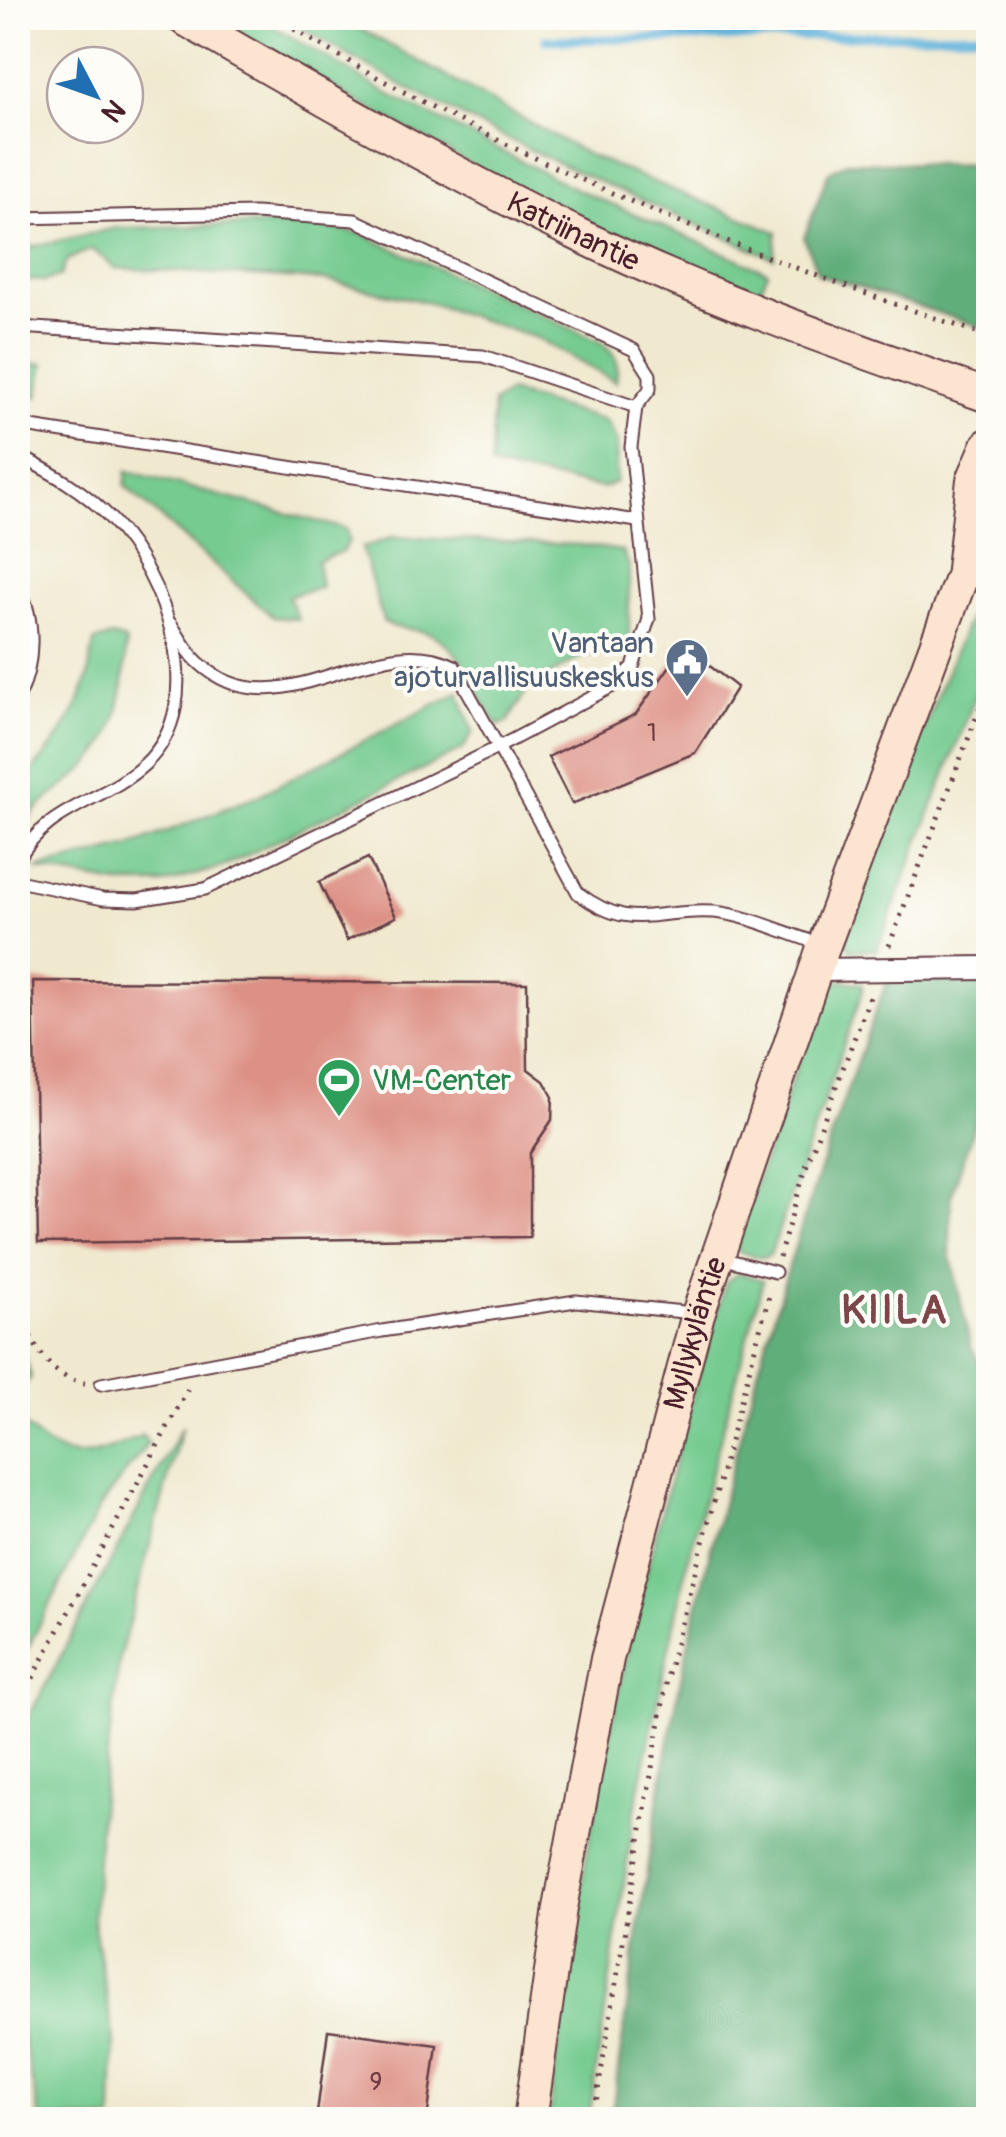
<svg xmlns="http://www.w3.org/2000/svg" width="1006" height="2137" viewBox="0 0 1006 2137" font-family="Pangolin,sans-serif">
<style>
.green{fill:#75cb90;stroke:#60755e;stroke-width:2.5}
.forest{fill:#60af7a;stroke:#556752;stroke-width:2.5}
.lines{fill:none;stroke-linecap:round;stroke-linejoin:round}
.stream{stroke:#60b3db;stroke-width:9}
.building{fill:#dd9085}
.lane-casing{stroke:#633d44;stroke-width:15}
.street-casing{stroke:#633d44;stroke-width:26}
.secondary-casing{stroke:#633d44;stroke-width:36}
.path{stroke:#633d44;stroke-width:5;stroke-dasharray:2.5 8;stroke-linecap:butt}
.lane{stroke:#fff;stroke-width:11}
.street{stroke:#fff;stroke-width:22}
.secondary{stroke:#fce5d0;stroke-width:32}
.labels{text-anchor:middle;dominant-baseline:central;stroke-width:8;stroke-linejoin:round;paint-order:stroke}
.number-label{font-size:25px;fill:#6f3b42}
.street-label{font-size:30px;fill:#4a1f2b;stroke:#fdfcf7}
.service-label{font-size:30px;fill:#4e5e75;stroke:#fdfcf7;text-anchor:end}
.leisure-label{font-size:30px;fill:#27864d;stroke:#fdfcf7;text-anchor:start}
.district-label{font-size:40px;font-weight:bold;letter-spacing:2.5px;fill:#7d474a;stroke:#fdfcf7}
</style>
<rect width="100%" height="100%" fill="#fdfcf7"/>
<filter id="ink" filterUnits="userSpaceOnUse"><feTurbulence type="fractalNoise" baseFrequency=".01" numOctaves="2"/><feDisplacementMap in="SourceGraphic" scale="20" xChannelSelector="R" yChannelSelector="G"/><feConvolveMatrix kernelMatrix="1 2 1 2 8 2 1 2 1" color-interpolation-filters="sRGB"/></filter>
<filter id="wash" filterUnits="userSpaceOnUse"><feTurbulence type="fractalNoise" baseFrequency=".0048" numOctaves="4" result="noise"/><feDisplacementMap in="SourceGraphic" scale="40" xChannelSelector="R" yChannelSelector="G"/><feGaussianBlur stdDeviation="2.25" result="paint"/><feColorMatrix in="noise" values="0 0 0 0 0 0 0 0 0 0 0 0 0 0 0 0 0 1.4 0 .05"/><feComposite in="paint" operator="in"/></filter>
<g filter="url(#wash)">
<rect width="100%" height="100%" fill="#f0e9cf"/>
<!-- green -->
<g class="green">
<path d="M207,18h52l122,72 197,100 190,82 -12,26 -200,-86z"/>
<path d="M286,18h55l249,138 187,76 -3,26c-168,-72 -333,-143 -488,-240z"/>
<path d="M294,224l65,9 242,109c17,14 18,19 15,40l-79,-44 -111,-36 -102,-22 -209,-12 -23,-19 -25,11 -7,16 -16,5 -26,-1v-30l97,-22z"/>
<path d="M18,362l26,2 -6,33 -20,-1z"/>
<path d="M509,392l97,29 11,21 -1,40 -13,6 -112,-21 2,-64z"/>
<path d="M127,471l219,58 3,12 -6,10 -26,10 4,26 -33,9 10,23 -25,-2 -148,-131z"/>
<path d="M393,537l189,8 40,6 7,14v80l-8,8 -35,1 -58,34 -21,35 -9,2c-25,-29 -27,-67 -63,-89 -16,-10 -39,-4 -52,-15l-21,-73z"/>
<path d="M988,571v93l-111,286h-27l-6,-12v-16z"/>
<path d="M112,637l13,4 1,6c-2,38 -5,81 -32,112 -27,31 -57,38 -76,78v-52c29,-29 57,-64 69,-105 3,-13 3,-26 8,-39z"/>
<path d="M459,692l14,40 -10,17 -238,117 -61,18h-47l-81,-15 94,-23 127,-50z"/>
<path d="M842,980l21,4 -1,9 -92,262 -7,3 -25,-6 -3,-10 88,-251z"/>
<path d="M738,1273l25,7 -75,278 -52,246 -47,315 -40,1c30,-283 94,-566 177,-838z"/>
<path d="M18,1336l13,41 -11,13 -2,29c49,50 65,41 125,16l5,8 -47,62 -83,162z"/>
<path d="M182,1426l-62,230 -19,144 -8,120 21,120 -2,79h-72l-22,-101v-281z"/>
</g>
<!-- forest -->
<g class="forest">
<path d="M846,162l142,3v164l-170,-55 -14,-36 24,-65z"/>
<path d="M982,978l6,10v95l-37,114 -1,55 21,96 17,25v746l-377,1c24,-168 45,-337 83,-501 50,-216 114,-431 193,-638z"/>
</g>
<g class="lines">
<!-- stream -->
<path class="stream" d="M546,40l442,-6"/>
</g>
<g id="blocks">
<!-- building -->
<g class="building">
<path d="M684,646l53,41 -42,66 -123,51 -24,-47 88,-43z"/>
<path d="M368,858l28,59 -49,23 -28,-58z"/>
<path d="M33,981l494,2 1,86 16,12 9,16 -1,23 -22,33v84l-492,6z"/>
<path d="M328,2030l109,15 -10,75h-111z"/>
</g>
</g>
</g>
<g filter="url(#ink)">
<use href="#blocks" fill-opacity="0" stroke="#633d44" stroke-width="2.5"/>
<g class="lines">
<defs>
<g id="lane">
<path d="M18,218l237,-5 100,7 279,130 16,25v14l-14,18 -5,40 18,172 -16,48 -20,19 -118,63 -290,140 -68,11 -34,-1 -85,-18"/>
<path d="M18,327l465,29 153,51"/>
<path d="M18,425l619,96"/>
<path d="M18,455c34,18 68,36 94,65 52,56 100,181 33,244 -41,38 -99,43 -127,96"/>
<path d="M18,585c18,34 17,79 0,114"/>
<path d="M171,624c8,12 16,28 27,38 81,76 173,-38 256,4l124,227c54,41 77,15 136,19 34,3 73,22 106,32"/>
<path d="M721,1258l54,14"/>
<path d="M101,1384l281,-53 194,-30 117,12"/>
</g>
<path id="street" d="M816,970l172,-2"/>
<g id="secondary">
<path id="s1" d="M183,18c130,76 259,150 394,216 133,65 272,113 411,162"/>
<path d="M963,569l10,-89 15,-35"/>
<path id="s2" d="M530,2120l30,-212 47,-249 91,-345 126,-369 139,-372 25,-39"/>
</g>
</defs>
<!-- lane casing -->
<use href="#lane" class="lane-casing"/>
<!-- street casing -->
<use href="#street" class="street-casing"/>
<!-- secondary casing -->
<use href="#secondary" class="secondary-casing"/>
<!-- path -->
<g class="path">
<path d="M276,18c223,138 464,235 712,318"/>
<path d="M889,946l99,-259"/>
<path d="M779,1257l28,-93 64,-170"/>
<path d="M18,1307c12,32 29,71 67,76"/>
<path d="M18,1706l171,-319"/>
<path d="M18,2082l10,38"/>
<path d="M593,2120l75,-447 102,-381"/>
</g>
<!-- lane -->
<use href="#lane" class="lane"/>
<!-- street -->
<use href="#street" class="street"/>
<!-- secondary -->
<use href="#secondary" class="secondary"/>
</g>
</g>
<!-- icons -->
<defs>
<symbol id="civic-pin" viewBox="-11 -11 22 30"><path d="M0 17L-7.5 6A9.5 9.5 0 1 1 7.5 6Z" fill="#5c6f8a" stroke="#fdfcf7"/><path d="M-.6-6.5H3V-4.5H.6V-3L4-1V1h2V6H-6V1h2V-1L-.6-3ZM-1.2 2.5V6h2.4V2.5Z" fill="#fff"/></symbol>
<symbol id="stadium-pin" viewBox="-11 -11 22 30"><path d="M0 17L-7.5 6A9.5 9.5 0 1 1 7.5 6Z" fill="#2e9e5b" stroke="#fdfcf7"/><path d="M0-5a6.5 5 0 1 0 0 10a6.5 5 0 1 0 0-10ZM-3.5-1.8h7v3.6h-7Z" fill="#fff"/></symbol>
</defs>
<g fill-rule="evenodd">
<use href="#civic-pin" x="662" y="635" width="50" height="68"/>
<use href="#stadium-pin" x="314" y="1055" width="50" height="68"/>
</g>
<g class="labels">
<!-- number labels -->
<g class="number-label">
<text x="652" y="733">1</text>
<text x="376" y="2082">9</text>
</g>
<!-- street labels -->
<g class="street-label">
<text stroke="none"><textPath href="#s1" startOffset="445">Katriinantie</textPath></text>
<text stroke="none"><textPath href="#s2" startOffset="805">Myllykyläntie</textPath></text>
</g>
<!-- service labels -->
<g class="service-label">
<text x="654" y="643">Vantaan<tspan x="654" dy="34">ajoturvallisuuskeskus</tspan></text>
</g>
<!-- leisure labels -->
<g class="leisure-label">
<text x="372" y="1080">VM-Center</text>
</g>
<!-- district labels -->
<g class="district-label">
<text x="895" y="1310">KIILA</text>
</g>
</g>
<!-- margin -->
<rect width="1006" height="2137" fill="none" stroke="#fdfcf7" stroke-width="60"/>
<!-- north arrow -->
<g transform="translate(95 95) rotate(131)"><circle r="48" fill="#fdfcf7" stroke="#b5a4a5" stroke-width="2.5"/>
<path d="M0-8L18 38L0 25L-18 38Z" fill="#1f6fb2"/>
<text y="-15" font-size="28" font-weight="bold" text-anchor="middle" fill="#4a1f2b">N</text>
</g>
</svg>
